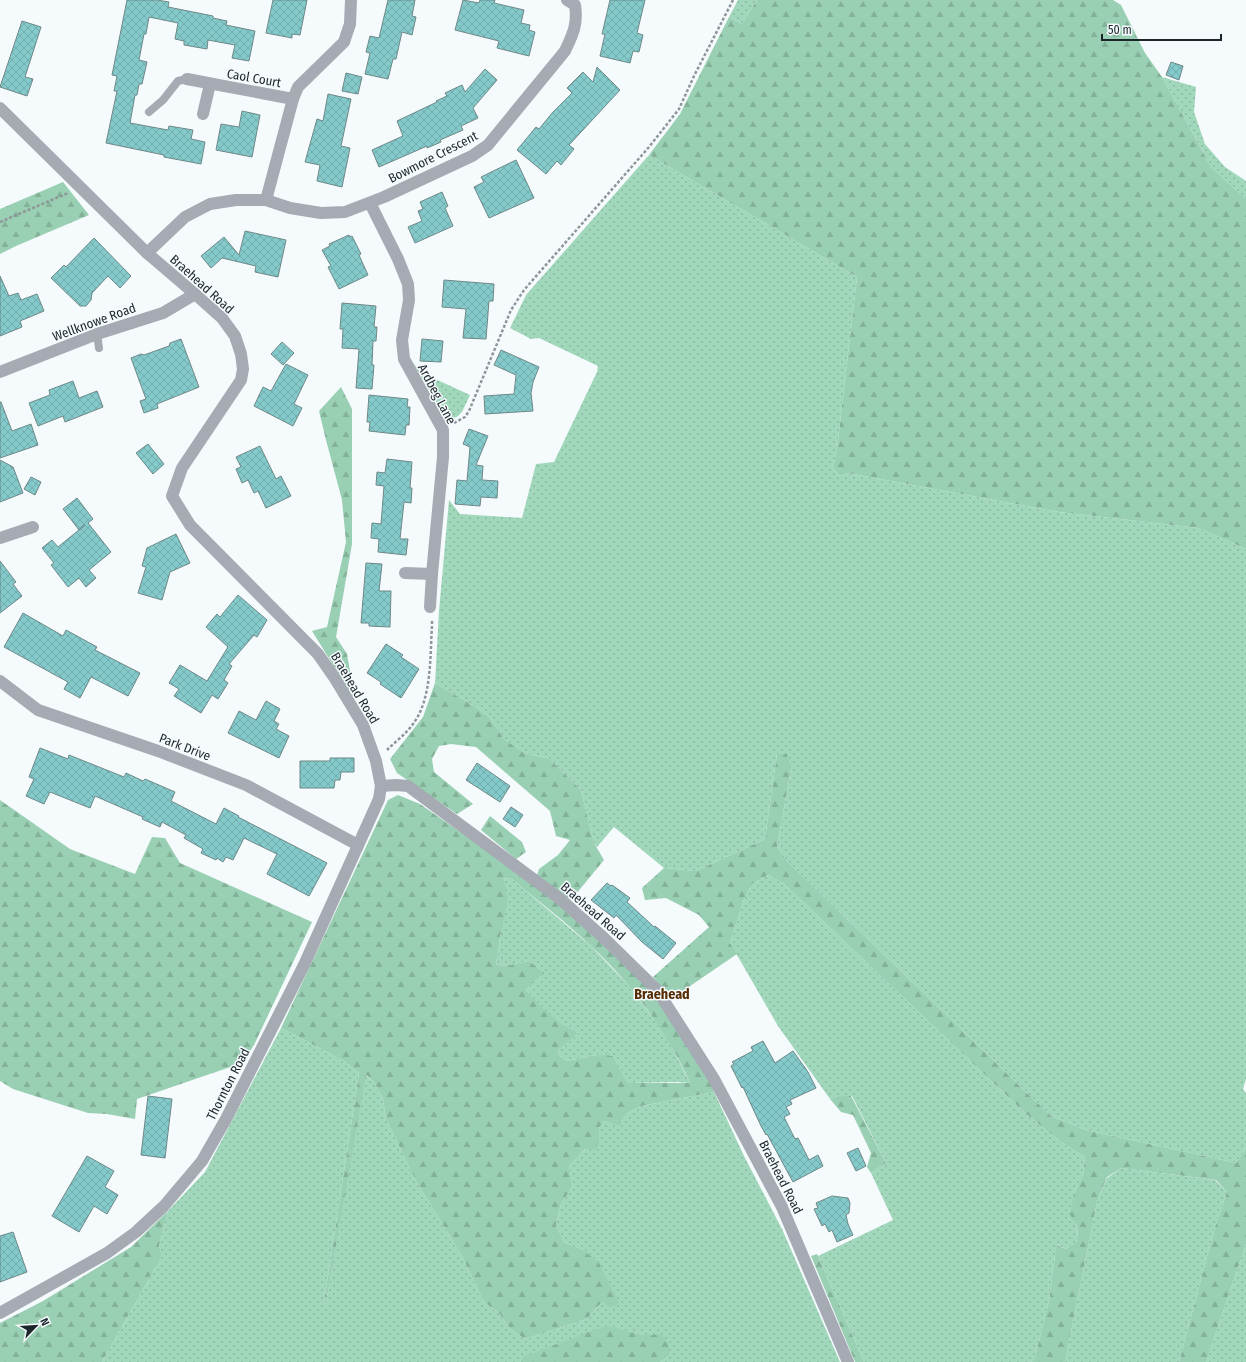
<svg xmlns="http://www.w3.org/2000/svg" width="1246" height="1362" viewBox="0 0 1246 1362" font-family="'Fira Sans Condensed',sans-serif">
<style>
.grass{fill:url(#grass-dots)}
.forest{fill:url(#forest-firs);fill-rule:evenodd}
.building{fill:url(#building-cross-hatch);stroke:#6d8887}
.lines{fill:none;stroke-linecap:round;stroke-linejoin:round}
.path{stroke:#8e9699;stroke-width:2.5;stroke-dasharray:3 2;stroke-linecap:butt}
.lane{stroke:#a5aab3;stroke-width:8}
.street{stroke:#a5aab3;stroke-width:12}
.labels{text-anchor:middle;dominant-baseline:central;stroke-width:3;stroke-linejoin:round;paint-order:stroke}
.street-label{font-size:13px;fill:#1c262a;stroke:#f5fafd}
.neighbourhood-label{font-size:14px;font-weight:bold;fill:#552b00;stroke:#f5fafd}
</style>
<defs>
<pattern id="grass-dots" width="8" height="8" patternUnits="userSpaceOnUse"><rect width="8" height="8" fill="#a1d8bb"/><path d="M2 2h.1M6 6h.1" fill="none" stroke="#8ab9a1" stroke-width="1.8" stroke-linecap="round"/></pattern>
<pattern id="forest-firs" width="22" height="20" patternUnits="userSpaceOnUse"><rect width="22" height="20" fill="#99cfb2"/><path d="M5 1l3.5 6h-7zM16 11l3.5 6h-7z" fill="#83b299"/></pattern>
<pattern id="building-cross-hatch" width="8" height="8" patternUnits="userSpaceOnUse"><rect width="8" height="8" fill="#84caca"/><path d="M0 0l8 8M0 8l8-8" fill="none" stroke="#71adae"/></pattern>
</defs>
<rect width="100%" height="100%" fill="#f5fafd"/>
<!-- grass -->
<g class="grass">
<path d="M738,0h19l-15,24 -13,-7z"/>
<path d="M1162,77l34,10 -2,25 11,32 20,23 21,14v18l-35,-32z"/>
<path d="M649,155l208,122 -20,172 -4,19 7,8 8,-3 211,39 139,16 48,21v530l-3,10 3,4v55l-10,15 -150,-33 -35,-14 -263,-254 -11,-15 14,-78 -14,-15 -12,85 -69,32 -32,-3 -50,-41 -17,20 -3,-4 -13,-53 -31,-31 -25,-6 -21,-14 -15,-22 -15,-11 -39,-23 4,-72 10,-111 11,14 62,4 14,-54 18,-2 43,-90 1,-6 -59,-28 -8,1 -21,-11 16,-33z"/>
<path d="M411,360l9,12 50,23 -8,17 -5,5 -11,2z"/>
<path d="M768,875l15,8 242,230 36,29 24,15 -2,18 -9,19 4,46 -12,9 -8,-4 -3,11 -6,45 -14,56 -4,5h-167l-46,-106 75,-36 -22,-47 15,-10 -34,-67h-14l-8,3 -52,-73 -48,-83 14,-44 8,-15z"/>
<path d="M502,878l10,1 79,67 38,40 37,49 24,48 -13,-1 -49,1 -15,-27 -11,-2 -35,7 -9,-6 1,-5 19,-16 -1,-3c-23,-10 -35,-23 -51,-41l9,-9 10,-8 -16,-12 -25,5 -8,-2 5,-32z"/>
<path d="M281,1028l63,33 15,12 -35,229 2,1 39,-228 9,7 9,17 3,20 29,60 48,79 21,44 15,11 11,16 15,10 62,-20 11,-13 5,-4 -20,-52 -19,-8 -8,-17 5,-21 12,-18 -4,-20 16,-17 14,-8v-13l5,-7 15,3 7,-10 15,-8 73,-14 30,64 38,73 58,133h-180l9,-6v-11l-18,-9 -23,-4 -13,-6 -92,32v4h-421l60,-106 -3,-10 9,-35 37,-39z"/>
<path d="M1121,1168l94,12 12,12 -12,35 -36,135h-114l32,-160 10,-24z"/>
<path d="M1246,1244v118h-40z"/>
</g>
<!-- forest -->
<g class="forest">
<path d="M757,0h356l8,5 24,48 17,24 49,90 35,32v350l-48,-21 -139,-16 -211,-39 -8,3 -7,-8 4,-19 20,-172 -208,-122 31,-41 49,-97 13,7z"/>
<path d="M63,182l26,33 -73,31 -16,8v-45z"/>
<path d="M341,387l11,22v135l-16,93 11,17 8,46 -43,-69 15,-4 19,-85 -4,-42 -16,-60 -7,-29z"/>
<path d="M435,683l39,23 15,11 15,22 21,14 25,6 31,31 13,53 10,17 -33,40 -34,-25 2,-6 19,-14 12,-15 -14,-4 -6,-25 -74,-64 -25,-3 -12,2 -7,13 2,13 39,32 -16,10 -60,-41 -7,-14 33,-42z"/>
<path d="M777,754h10l4,15 -14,78 11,15 263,254 35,14 150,33 10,-15v96l-40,118h-27l36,-135 12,-35 -11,-12 -95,-12 -14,9 -10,25 -32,160h-34l4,-5 14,-56 6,-45 2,-11 9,4 12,-9 -1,-15 -7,-10 4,-21 9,-19 2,-18 -24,-15 -36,-29 -242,-230 -15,-8 -16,9 -8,15 -14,44 7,11 -66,45 -18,-22 56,-50 -10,-12 -33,-17 -21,2 -3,-12 22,-20 32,3 69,-32z"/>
<path d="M398,795l22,9 112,78 48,40 74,72 54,83 6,15 -73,14 -15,8 -7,11 -15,-4 -5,7v13l-4,9 -10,-1 -16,17 4,20 -12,18 -5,21 8,17 19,8 16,13 20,40 -9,5 -7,-6 -5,4 -11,13 -62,20 -15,-10 -11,-16 -15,-11 -21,-44 -48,-79 -29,-60 -3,-20 -9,-17 -8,-7 -40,228 -2,-1 35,-229 -15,-12 -63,-33 107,-228zM503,878l9,1c26,22 54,43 79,67 39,36 78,88 99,137h-62l-15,-27 -11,-2 -35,7 -9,-6 1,-5 19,-16 -1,-3c-22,-9 -35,-24 -51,-41l9,-9 10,-8 -16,-12 -25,5 -8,-2 5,-32 7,-34z"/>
<path d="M0,800l70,49 65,25 17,-37 13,1 15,25 132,59 -58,123 -12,18 -105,36 -2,20 -28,-5 -19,-1 -75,-24 -13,-8z"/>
<path d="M490,816l32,26 4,10 -10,7 -35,-29z"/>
<path d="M838,1096h13l35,67 -15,10 -4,-6 4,-14 -18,-38 -12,-3 -11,-13z"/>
<path d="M168,1211l-9,35 3,10 -60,106h-102v-39l43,-22 88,-54z"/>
<path d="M817,1254l1,2 46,106h-9l-44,-106z"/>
<path d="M615,1326c15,7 30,11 47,8l7,11v11l-9,6h-137l-1,-4 6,-3 74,-28z"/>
</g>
<!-- building -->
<g class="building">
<path d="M127,0h30l12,2 -1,5 45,9v2l14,3 -1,4 29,6 -6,30 -17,-3 3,-13 -27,-5 -1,9 -23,-4v-4l-9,-2 3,-16 -29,-6 -3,17h-2l-5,26 8,2 -5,22h-3l-2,11h-2l-5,28 38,7 1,-4 24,4 -2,9 14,3 -4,22 -37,-7v-2l-58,-12 11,-52h-3l3,-15 -5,-1z"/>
<path d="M273,0h34l-7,35 -8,-1v4l-26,-5z"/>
<path d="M388,0h27l-3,16 4,1 -4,18 -10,-3 -6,27h-3l-5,20 -23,-5 5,-21 -4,-1 4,-16 9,2z"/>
<path d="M463,0l16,3 1,-3h15l-1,3 30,7 -3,13 9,2 -1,5 6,2 -6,24 -32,-8 2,-7 -44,-11z"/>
<path d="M610,0h35l-8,33 6,2 -4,17 -6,-1 -3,12 -30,-7 5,-22h-3z"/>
<path d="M22,21l19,6 -16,50 8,2 -6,17 -27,-9z"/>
<path d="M1171,62l12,4 -4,14 -13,-5z"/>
<path d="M597,67l23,23 -51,55 5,4 -13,16 -4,-4 -11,13 -29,-24 19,-23 3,2 14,-17 19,-19 -5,-5 16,-16 10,10z"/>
<path d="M485,69l12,11 -24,28 5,10 -17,8 2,4 -23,10 1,2 -14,6v-2l-48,21 -7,-17 31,-14 -6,-15 40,-19 -1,-1 11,-5 -2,-3 17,-8 3,7z"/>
<path d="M346,73l16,4 -4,17 -16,-3z"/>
<path d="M328,94l23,5 -10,47 9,2 -8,39 -25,-6 3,-16 -15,-3 12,-43 6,2z"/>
<path d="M242,111l18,4 -8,42 -36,-7 5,-26 18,3z"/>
<path d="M516,160l18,38 -45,20 -15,-31 10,-5 -3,-5z"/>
<path d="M442,192l6,14 -3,2 8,18 -38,17 -7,-16 14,-6 -4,-10 5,-2 -3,-7z"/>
<path d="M245,231l41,9 -8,37 -23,-5 1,-6 -34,-8 -11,10 -10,-12 23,-19 15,18z"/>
<path d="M349,235l1,2 2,-1 9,18 -2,1 9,20 -29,14 -11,-22 3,-1 -9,-16 8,-4 -1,-2z"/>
<path d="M94,238l37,38 -11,12 -12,-12 -16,17 -1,7 -5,6h-6l-29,-28 13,-13 2,2z"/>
<path d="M0,276l9,20 9,-3 3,7 16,-6 7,17 -24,10 2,6 -22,9z"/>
<path d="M444,280l50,4 -1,17h-4l-3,38 -23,-1 3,-29 -24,-2z"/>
<path d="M342,303l34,3 -2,21h3l-1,14h-3l-1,24h2l-2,24 -16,-1 3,-39 -17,-1 1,-19h-3z"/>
<path d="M181,339l18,48 -42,17 1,4 -14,5 -4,-12 6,-2 -15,-41 10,-4 3,1 25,-9 1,-3z"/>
<path d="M422,339l21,2 -2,21 -21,-1z"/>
<path d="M282,342l12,11 -11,12 -12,-11z"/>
<path d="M501,350l38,17 -6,15 -2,11 2,18 -48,3 -1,-18 30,-2 2,-19 -22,-10z"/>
<path d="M286,364l22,11 -14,29 8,4 -9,18 -39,-20 9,-19 8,4z"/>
<path d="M73,381l6,17 18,-7 6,16 -38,15 -2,-6 -25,10 -9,-23 21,-8 -1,-5z"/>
<path d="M369,395l39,4 -1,8h3l-1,18h-3l-1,10 -36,-4 1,-9h-3z"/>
<path d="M0,402h1l11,29 19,-7 7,21 -38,13z"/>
<path d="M469,429l19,7 -12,29 7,1 -1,14 16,1 -1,17 -16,-1 -1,9 -25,-2 2,-24 10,1 3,-34 -7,-3z"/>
<path d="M148,444l16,20 -11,10 -17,-21z"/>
<path d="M260,446l16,33 5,-3 10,20 -25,12 -8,-17 -4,2 -6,-13 -6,3 -6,-14 5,-2 -5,-10z"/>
<path d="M387,459l25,3 -2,26h2l-1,15 -7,-1 -4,37h8l-2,16 -28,-3 1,-13 -8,-1 1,-15 9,1 3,-38 -8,-1 1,-13 8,1z"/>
<path d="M0,460l13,7 10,26 -23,9z"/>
<path d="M31,477l10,5 -6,13 -11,-6z"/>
<path d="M77,498l16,21 -5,4 23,29 -22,18 7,8 -10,9 -7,-9 -11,9 -17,-22 3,-2 -12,-15 10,-8 6,7 27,-22 -6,5 -16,-21z"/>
<path d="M176,534l14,29 -20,9 -8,28 -24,-7 8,-26 -4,-1 5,-18z"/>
<path d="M0,561l16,21 -3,2 9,12 -22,17z"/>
<path d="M366,563l16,1 -3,27h12l-1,36 -21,-1v-3h-8z"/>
<path d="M238,595l29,25 -10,17 -3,-2 -25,29 3,2 -8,14 4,3 -10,16 -6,-4 -11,18 -27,-17 5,-7 -10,-6 11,-18 27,16 21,-34 -22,-20 11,-13 3,3z"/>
<path d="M23,613l40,23 3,-6 31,17 -2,3 45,23 -12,23 -37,-19 -11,21 -16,-9 4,-7 -64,-35z"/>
<path d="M386,644l17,11 -2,2 18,12 -18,29 -21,-14 1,-2 -14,-9z"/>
<path d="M266,701l14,8 -6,12 5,3 -3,5 13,7 -10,22 -51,-25 11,-22 17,9z"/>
<path d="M40,748l28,11 1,-4 55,22 2,-4 17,8 2,-2 30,13 -4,9 45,23 8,-16 15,8 -1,1 89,46 -18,33 -42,-22 10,-20 -33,-16 -11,22 -7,-3 -3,5 -6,-4 -1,2 -15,-7 2,-4 -19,-11 2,-3 -24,-13 -2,5 -18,-8 1,-2 -48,-21 -5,12 -40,-16 -6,12 -18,-8 8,-17 -5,-2z"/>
<path d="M330,758h24v14h-13l-1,8h-5l-1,8h-34v-27h30z"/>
<path d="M477,763l33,23 -10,16 -34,-22z"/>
<path d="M511,807l12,8 -8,12 -12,-8z"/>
<path d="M607,883l4,3 1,-1 18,13 -3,4 27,25 1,-1 21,17 -13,16 -21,-17 -26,-27 -2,3 -23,-18z"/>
<path d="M763,1041l12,22 18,-12 15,21 8,16 -26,12 2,4 -6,3 4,7 -6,3 11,22 3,-1 11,22 9,-5 5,11 -30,16 -26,-48 -1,1 -5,-9 -18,-39 -1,1 -11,-22 3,-2 -2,-2 21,-11 -2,-4z"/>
<path d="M148,1096l24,3 -7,59 -24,-3z"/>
<path d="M858,1148l8,18 -10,5 -9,-18z"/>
<path d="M87,1156l27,15 -9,16 13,8 -11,19 -13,-8 -15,26 -27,-16z"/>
<path d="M832,1196l16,2 2,5 -1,10 -3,2 2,9 5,11 -16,7 -5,-12 -3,2 -4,-8 -3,2 -8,-17 4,-1 -2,-5z"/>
<path d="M13,1232l14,40 -27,10v-46z"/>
</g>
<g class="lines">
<!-- path -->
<g class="path">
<path d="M0,222l68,-29"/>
<path d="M454,423l11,-6 4,-6 42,-101 13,-20 125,-143 30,-38 15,-33 39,-76"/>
<path d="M387,750c8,-8 19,-16 26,-26 19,-25 17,-68 19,-98v-7"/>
</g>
<!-- lane -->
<g class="lane">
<path d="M149,112l14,-12 15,-19 9,-2"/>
<path d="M97,334l2,14"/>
</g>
<!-- street -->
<g class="street">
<path d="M187,79l106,20"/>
<path d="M0,108l147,145 48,41 27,24 13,18 6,18 2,15 -2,11 -59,88 -10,28 18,29 128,129 16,23 29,48 13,36 5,25 -2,13 -75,166 -78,154 -24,42 -38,45 -28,26 -29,21 -107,60"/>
<path d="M203,114l7,-30"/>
<path d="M266,200l27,-101 5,-12 46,-45 6,-18 1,-24"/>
<path d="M370,203l28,56 10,25 1,16 -7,40 2,19 39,71v27l-11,117 -2,33"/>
<path d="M147,253l38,-36 25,-13 26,-4h30l24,8 31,5 24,-1 39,-15 88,-41 16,-11 77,-94c8,-17 13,-27 10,-46l-8,-5"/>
<path d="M0,372l97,-38 66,-21 32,-19"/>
<path d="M0,538l33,-11"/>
<path d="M405,573l27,1"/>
<path d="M0,681l38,29 120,41 88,34 112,60"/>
<path d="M381,786l15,-1 12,1 151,112 45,40 53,52 57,89 68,128 66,155"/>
</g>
</g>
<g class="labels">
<!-- street labels -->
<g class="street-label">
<text transform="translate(254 78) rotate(10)">Caol Court</text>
<text transform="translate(433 157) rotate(-27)">Bowmore Crescent</text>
<text transform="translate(202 284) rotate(42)">Braehead Road</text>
<text transform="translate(94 322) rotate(-20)">Wellknowe Road</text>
<text transform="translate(437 394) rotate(62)">Ardbeg Lane</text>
<text transform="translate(355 688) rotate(59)">Braehead Road</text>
<text transform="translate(185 747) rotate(21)">Park Drive</text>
<text transform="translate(593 911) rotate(41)">Braehead Road</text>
<text transform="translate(228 1084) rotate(-63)">Thornton Road</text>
<text transform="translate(781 1177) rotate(63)">Braehead Road</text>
</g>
<!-- neighbourhood labels -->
<g class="neighbourhood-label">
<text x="662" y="994">Braehead</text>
</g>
</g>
<!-- north arrow -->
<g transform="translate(36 1326) rotate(65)" stroke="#f5fafd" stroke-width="3" paint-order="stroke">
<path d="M0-3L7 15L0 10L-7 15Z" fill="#1c262a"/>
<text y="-6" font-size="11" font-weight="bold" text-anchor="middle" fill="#1c262a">N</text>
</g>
<!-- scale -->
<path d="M1102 34v6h119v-6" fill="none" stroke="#1c262a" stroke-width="2"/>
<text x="1108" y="34" font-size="12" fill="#1c262a" stroke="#f5fafd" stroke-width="3" paint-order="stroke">50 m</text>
</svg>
